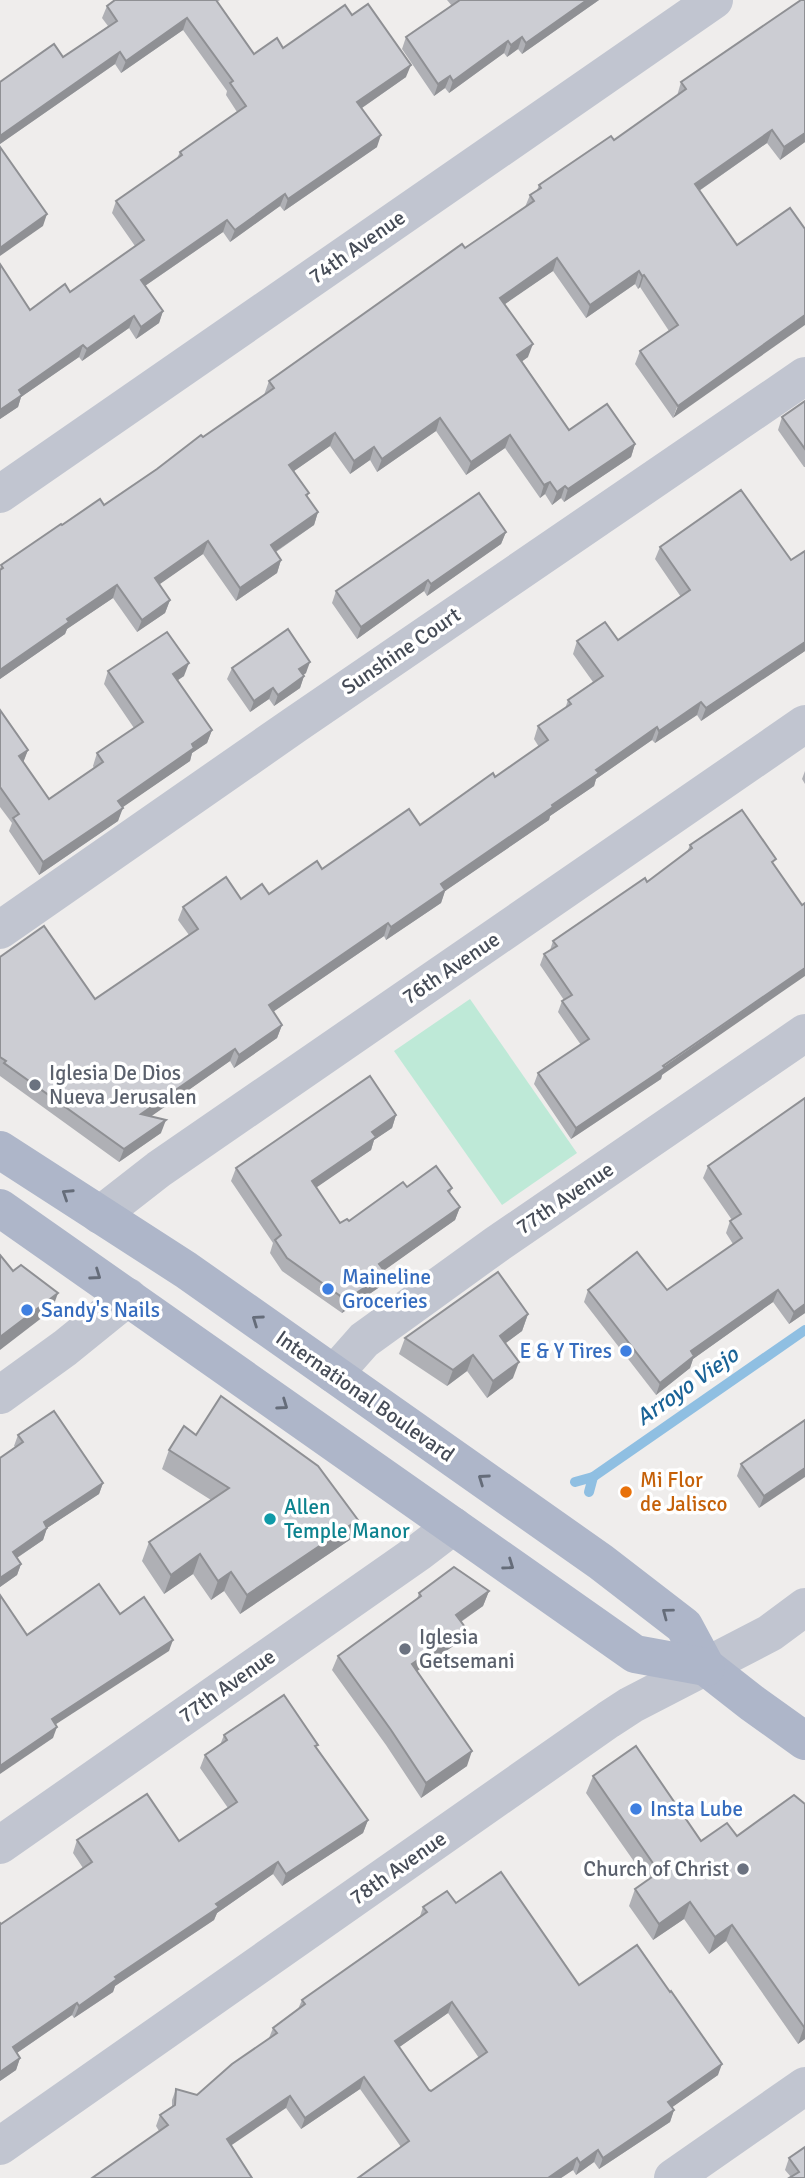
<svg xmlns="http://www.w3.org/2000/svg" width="805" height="2178" viewBox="0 0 805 2178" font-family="Signika,sans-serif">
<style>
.green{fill:#bee9d7}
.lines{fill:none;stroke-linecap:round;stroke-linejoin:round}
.stream{stroke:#8fbfe2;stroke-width:10}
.street{stroke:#c1c5d0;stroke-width:38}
.primary{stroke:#aeb6c9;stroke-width:38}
.wall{fill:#afb0b5;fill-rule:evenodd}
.shaded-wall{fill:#8f9094}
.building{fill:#cccdd3;stroke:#8f9094;stroke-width:2;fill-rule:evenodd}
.oneway{stroke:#656c79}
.worship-dot{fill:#6b7280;stroke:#fff;stroke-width:2.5}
.shop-dot{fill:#3f7fe0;stroke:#fff;stroke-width:2.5}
.food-dot{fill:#e8710a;stroke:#fff;stroke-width:2.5}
.culture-dot{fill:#0f9aa8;stroke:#fff;stroke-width:2.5}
.labels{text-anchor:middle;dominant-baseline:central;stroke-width:7;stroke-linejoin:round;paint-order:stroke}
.street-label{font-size:21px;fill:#464c57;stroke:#fff}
.worship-label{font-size:21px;fill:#5b616d;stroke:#fff;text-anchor:start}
.shop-label{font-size:21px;fill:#366cbe;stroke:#fff;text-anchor:start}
.food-label{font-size:21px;fill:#c56008;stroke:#fff;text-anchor:start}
.culture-label{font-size:21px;fill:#0d838f;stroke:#fff;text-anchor:start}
.water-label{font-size:23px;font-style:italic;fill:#1a6397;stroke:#fff}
</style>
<rect width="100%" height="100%" fill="#efedec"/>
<!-- green -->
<path class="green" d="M470,999l107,154 -75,52 -108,-154z"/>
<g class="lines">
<!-- stream -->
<g class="stream">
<path d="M575,1482l18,-5 212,-147"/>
<path d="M589,1492l4,-15"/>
</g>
<!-- street -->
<g class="street">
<path d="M0,494l714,-494"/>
<path d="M0,930l296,-206 509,-348"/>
<path d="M100,1215l59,-46 646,-445"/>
<path d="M334,1374l30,-34 133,-96 308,-211"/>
<path d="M0,1395l65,-47 63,-51"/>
<path d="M0,1845l419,-293 34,-26"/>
<path d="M0,2146l608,-426 23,-15 139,-72 35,-26"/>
<path d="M673,2178l132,-92"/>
</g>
<!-- primary -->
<g class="primary">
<path d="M0,1150l186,120 415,292 83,64 22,41 46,36 53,38"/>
<path d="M0,1208l635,446 71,13"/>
</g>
</g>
<!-- wall -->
<g class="wall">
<path d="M115,0h105l-3,2 37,52 29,-6 69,-33 54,62 -44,31 15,39 -93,64 -4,-5 -50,36 -7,-10 -78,54 18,25 -4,12 -23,16 -7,-11 -47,33 -3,-4 -58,40 -3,10 -18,12v-155l30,46 40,-18 65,-46 -23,-33 4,-12 61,-43 3,-6 57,-40 -11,-17 1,-4 -44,-61 -62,43 -6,-9 -115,80v-62l63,-25 45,-31 -6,-8 5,-12z"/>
<path d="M447,0h152l-77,54 -4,-5 -11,8 -3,-4 -55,40 -4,-5 -11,8 -32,-47 4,-12 46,-31z"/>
<path d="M805,0v142l-25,18 -13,-17 -68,48 38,54 -64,173 -38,-54 5,-13 29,-20 -29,-44 -2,2 -3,-5 -49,34 -33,-47 -49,33 24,53 -6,4 47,69 66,14 -4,13 -67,45 -3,-4 -9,7 -7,-11 -5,4 -35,-50 -39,27 -30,-44 -59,41 -7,-12 -20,14 -20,-28 -36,25 15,22 -2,4 11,15 -4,13 -38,27 5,8 -4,13 -41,28 -33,-47 -44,30 11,16 -5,13 -28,19 -24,-34 -46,31 -2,5 -65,45v-110l1,-4 61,-40 42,-20 160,-110 5,-14 256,-174 5,-12 7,-5 2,-5 75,-45 63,-44 4,-14z"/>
<path d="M805,401v66h-1l-26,-37 4,-13z"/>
<path d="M506,532l-5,12 -74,52 -3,-5 -67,48 -25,-36 4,-12z"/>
<path d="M660,547l131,13 14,-9v100l-104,70 -4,-6 -42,28 -3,-3 -56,39 -2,7 -44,30 -1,4 -104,71 -4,12 -55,37 -2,-4 -111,76 9,13 -5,13 -43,30 -4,-7 -79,55 10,17 -42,29 -119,-86v-119l95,42 94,-64 -11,-15 5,-13 58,-8 28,-5 151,-69 75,-48 44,-30 -5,-8 4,-13 27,-17 3,-9 25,-18 -20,-28 4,-13 41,-1 63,-43 -26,-38z"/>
<path d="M232,668l74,5 -3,2 1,1 -4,12 -26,18 -5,-7 -19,13 -23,-33z"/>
<path d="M108,671l76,5 -7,4 35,50 -5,13 -15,10 -2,8 -68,46 -4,14 -79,54 -30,-44 3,-8 -12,-16v-97l28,40 -5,12 26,37 45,-31 -1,-2 4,-13 37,-25 -30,-44z"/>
<path d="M805,771v13l-3,-5z"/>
<path d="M742,810l-81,269 -90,60 -37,-55 4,-11 43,-28 -23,-33 4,-11 2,-1 -24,-35 4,-11 6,-4 3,-9 94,-59 40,-30 3,-7z"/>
<path d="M805,1098v215l-16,11 -16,-22 -80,57 -3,9 -34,27 -72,-93 4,-12h79l66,-46 -7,-11 4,-12 2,-1 -29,-42 5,-12z"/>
<path d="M396,1115l-4,13 -18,12 -3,10 -55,37 24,36 9,-2 58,-34 45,1 -2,5 10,14 -5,13 -71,50 2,3 -5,13 -39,27 -60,-42 -12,-18 3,-10 -42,-62 5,-13z"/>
<path d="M528,1314l-6,17 -17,12 8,35 -26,20 -20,-27 -20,15 -48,-32 6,-16z"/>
<path d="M805,1420l-46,88 -22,-32 4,-12z"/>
<path d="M18,1435l85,48 -4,11 -52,34 -4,12 -26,18 4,6 -4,11 -17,12v-129l15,-11 -1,-1z"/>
<path d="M169,1450l182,89 -111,75 -16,-23 -13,9 -18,-26 -29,20 -22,-33 7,-19 62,-42 -49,-31z"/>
<path d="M489,1591l-6,15 -22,16 4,5 -6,15 -42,29 50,95 -46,32 -35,-53 -54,-75 6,-14 79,-57 2,-6z"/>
<path d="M224,1735l93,13 51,72 -5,13 -81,53 -9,-12 -56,39 -3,7 -99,66 -2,6 -39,26 -2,-3 -55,38 3,5 -4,12 -16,11v-158l1,1 82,-56 -10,-15 4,-13 102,1 49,-33 -28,-40 5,-13 15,-10z"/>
<path d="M593,1776l108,65 36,-5 57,-41 11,244 -7,5 -72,-103 -17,13 -25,-35 -31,21 -24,-34 6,-17 12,-9 -61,-87z"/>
<path d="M456,1903l262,172 -46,32 2,3 -4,12 -71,47 -5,-7 -18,13 -3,-5 -12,8h-203l43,-31 -41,-58 -59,40 -15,-21 -127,23 -3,-5 4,-11 12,-8v-7l4,-11 21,6 72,-57 4,-10 25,-19 4,-9 118,-84 3,-9zM448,2013l31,45 -48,33 -2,-1 -30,-43z"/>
<path d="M789,2158l16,20 -14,-1 -6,-7z"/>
</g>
<!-- shaded-wall -->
<g class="shaded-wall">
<path d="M587,0h12l-77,54 4,-11z"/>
<path d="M187,18l-4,12 -62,43 5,-12z"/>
<path d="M522,37l-4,12 -11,8 4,-12z"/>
<path d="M508,41l-4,12 -55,40 4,-12z"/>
<path d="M120,52l-5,12 -115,80v-8z"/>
<path d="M411,65l-5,12 -53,37 4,-12z"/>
<path d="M450,76l-5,12 -11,8 4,-12z"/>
<path d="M772,130l-5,13 -77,54 5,-13z"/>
<path d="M805,133v9l-25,18 4,-13z"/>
<path d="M381,135l-4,12 -93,64 4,-12z"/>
<path d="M285,194l-5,12 -50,36 5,-12z"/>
<path d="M47,214l-4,12 -43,30v-8z"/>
<path d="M227,220l-4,12 -87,60 5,-12z"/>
<path d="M557,258l-4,13 -58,40 5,-13z"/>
<path d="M639,271l-4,13 -49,34 4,-13z"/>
<path d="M644,275l-4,12 -2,2 4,-13z"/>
<path d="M163,311l-4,12 -23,16 5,-12z"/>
<path d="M805,315v10l-132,93 5,-12z"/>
<path d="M134,316l-5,12 -47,33 5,-12z"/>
<path d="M533,344l-5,13 -15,11 4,-13z"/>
<path d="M83,345l-4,12 -58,40 -3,10 -18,12v-9l19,-20z"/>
<path d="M440,418l-4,13 -59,41 5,-13z"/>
<path d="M335,433l-5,13 -46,32 5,-13z"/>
<path d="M510,435l-5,13 -39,27 5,-13z"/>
<path d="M635,444l-4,13 -67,45 4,-13z"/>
<path d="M374,447l-4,13 -20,14 4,-13z"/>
<path d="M550,482l-5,12 -5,4 4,-13z"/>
<path d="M565,486l-4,12 -9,7 5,-13z"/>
<path d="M318,512l-4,13 -48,33 5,-13z"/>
<path d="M506,532l-5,12 -74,52 4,-12z"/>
<path d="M208,541l-5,13 -53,37 5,-13z"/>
<path d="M281,560l-4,13 -41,28 4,-13z"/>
<path d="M428,580l-4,11 -67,48 4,-12z"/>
<path d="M117,585l-4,13 -46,31 -2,5 -65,45v-9l67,-51z"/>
<path d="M170,600l-5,13 -28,19 5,-12z"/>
<path d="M805,642v9l-104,70 5,-13z"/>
<path d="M310,662l-4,11 -11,8 4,-12z"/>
<path d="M189,663l-5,13 -16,11 5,-13z"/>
<path d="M304,676l-4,12 -26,18 4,-11z"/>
<path d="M273,688l-4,11 -19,13 4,-11z"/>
<path d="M701,702l-4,13 -42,28 4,-12z"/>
<path d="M657,727l-5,13 -56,39 -2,7 -44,30 -1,4 -104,71 -4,12 -55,37 5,-13 50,-43 111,-79 44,-35z"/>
<path d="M212,730l-5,13 -15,10 -2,8 -77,53 5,-13z"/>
<path d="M28,750l-5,13 -4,-7z"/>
<path d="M123,808l-5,13 -79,54 4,-13z"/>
<path d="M388,923l-4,13 -120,82 5,-13z"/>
<path d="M805,968v8l-143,99 -1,4 -90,60 5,-11z"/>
<path d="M282,1025l-5,13 -43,30 5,-13z"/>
<path d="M235,1049l-5,12 -94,66 5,-13z"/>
<path d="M396,1115l-4,13 -18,12 -3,10 -64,44 5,-13 60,-49z"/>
<path d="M166,1120l-5,13 -42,29 5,-13z"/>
<path d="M460,1207l-5,13 -80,57 4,-13z"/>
<path d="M386,1273l-5,13 -39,27 4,-13z"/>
<path d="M778,1290l-5,12 -80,57 -3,9 -34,27 4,-12 31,-32z"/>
<path d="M58,1293l-6,17 -52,40v-13z"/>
<path d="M805,1304v9l-16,11 5,-12z"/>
<path d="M528,1314l-6,17 -28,21 6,-16z"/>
<path d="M473,1355l-6,16 -20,15 6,-16z"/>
<path d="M519,1362l-6,16 -26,20 6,-17z"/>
<path d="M805,1468v9l-46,31 5,-12z"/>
<path d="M103,1483l-4,11 -52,34 -4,12 -34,23 4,-11 31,-30z"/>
<path d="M358,1520l-7,19 -111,75 7,-19z"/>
<path d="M200,1554l-7,20 -29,20 7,-19z"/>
<path d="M21,1564l-4,11 -17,12v-9z"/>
<path d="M231,1572l-7,19 -13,9 7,-19z"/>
<path d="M489,1591l-6,15 -33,23 6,-14z"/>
<path d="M465,1627l-6,15 -52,36 5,-14z"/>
<path d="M173,1640l-4,11 -122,79 5,-11z"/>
<path d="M57,1727l-4,11 -53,36v-8z"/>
<path d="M472,1751l-5,15 -46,32 5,-15z"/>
<path d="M368,1820l-5,13 -81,53 4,-12z"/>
<path d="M278,1862l-5,12 -56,39 -3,7 -99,66 -2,6 -39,26 5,-12 36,-29 101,-73z"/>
<path d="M690,1902l-6,17 -31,21 6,-16z"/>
<path d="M732,1925l-6,16 -17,13 6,-17z"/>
<path d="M452,2002l-4,11 -57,40 4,-12z"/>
<path d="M77,2003l-5,12 -64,44 5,-12z"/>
<path d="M805,2026v13l-7,5 6,-17z"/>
<path d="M20,2058l-4,12 -16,11v-9z"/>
<path d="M722,2064l-4,11 -54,38 4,-11z"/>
<path d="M364,2077l-4,12 -59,40 4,-11z"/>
<path d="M290,2096l-4,12 -63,43 4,-12z"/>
<path d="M674,2110l-4,12 -71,47 4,-11z"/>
<path d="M598,2150l-4,12 -18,13 4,-12z"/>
<path d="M577,2158l-4,12 -12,8h-13z"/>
</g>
<!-- building -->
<g class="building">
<path d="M115,0h101l38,54 23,-16 6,10 62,-43 7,10 16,-11 43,61 -54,37 24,33 -93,64 -3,-5 -50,36 -8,-10 -86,60 22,31 -22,16 -7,-11 -47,33 -4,-4 -64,45 3,5 -22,15v-146l30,46 35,-26 5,8 74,-52 -28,-39 66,-46 -2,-3 66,-46 -16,-23 3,-2 -46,-63 -61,43 -6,-9 -120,84v-54l54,-38 9,13 54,-36 -10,-15z"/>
<path d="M460,0h127l-61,43 -4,-6 -11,8 -3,-4 -55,40 -3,-5 -12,8 -32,-47z"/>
<path d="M801,0h4v133l-21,14 -12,-17 -77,54 42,61 53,-37 15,21v86l-127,91 -38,-55 38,-26 -34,-50 -2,1 -3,-5 -49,34 -33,-47 -57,40 33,46 -16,11 52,75 38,-26 28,40 -67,45 -3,-3 -8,6 -7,-10 -6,3 -34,-50 -39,27 -31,-44 -58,41 -8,-12 -20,14 -19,-28 -46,32 20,28 -3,2 12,17 -47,33 10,15 -41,28 -32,-47 -53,37 15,22 -28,20 -25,-35 -50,34 2,3 -69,48v-100l3,-2 -2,-3 60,-41 1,1 38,-26 4,6 53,-36 44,-34 2,2 64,-44 7,-5 -5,-7 193,-137 3,4 69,-47 -4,-6 11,-7 -2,-3 72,-49 3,4 72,-51 -5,-7z"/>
<path d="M0,147l47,67 -47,34z"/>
<path d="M805,401v48l-23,-32z"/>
<path d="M741,490l50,70 14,-9v91l-99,66 -5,-6 -42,29 -2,-4 -61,43 3,3 -47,32 1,2 -112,77 4,6 -54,37 -3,-4 -119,82 13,20 -43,30 -4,-6 -94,65 25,6 -42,29 -120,-86 2,-2 -6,-4v-100l44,-31 51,73 103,-70 -15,-22 43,-30 15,22 21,-15 7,10 48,-33 5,8 87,-60 11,16 73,-52 2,4 53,-37 -10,-14 33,-22 -3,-4 35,-24 -26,-35 28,-19 13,18 72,-50 -30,-43z"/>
<path d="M479,493l27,39 -75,52 -3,-4 -67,47 -25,-36z"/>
<path d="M288,629l22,33 -11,7 5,7 -26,19 -5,-7 -19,13 -22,-33z"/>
<path d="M167,632l22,31 -16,11 39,56 -20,14 2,4 -76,53 5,7 -80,54 -30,-44 6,-4 -19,-27v-77l28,40 -9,6 30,43 54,-37 -6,-9 46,-31 -35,-51z"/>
<path d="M742,810l34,49 -4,3 30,43 3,-2v65l-142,98 2,2 -89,60 -38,-55 51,-34 -27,-38 10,-6 -28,-41 13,-8 -4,-5 92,-63 2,4 45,-34 -2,-3z"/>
<path d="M370,1076l26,39 -24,17 4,5 -64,44 28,42 7,-4 2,2 54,-39 4,5 29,-21 16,22 -4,3 12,16 -81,57 7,9 -40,27 -59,-42 -12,-18 6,-5 -45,-67z"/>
<path d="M805,1098v206l-11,8 -16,-22 -87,61 3,5 -34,27 -72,-93 49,-38 30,38 75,-52 -12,-17 11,-7 -33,-48z"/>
<path d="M0,1255l13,16 8,-6 37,28 -58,44z"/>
<path d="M498,1272l30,42 -28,22 19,26 -26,19 -20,-26 -20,15 -48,-32z"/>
<path d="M221,1396l97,70 40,54 -111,75 -16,-23 -13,9 -18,-27 -29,21 -22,-33 80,-54 -60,-38 15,-24 12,9z"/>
<path d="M54,1411l49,72 -59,39 3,6 -34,24 8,12 -21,14v-120l23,-16 -5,-7z"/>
<path d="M805,1420v48l-41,28 -23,-32z"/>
<path d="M454,1567l35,24 -33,24 9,12 -53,37 60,87 -46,32 -35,-53 -53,-74 83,-60 -2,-3z"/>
<path d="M99,1584l21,30 24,-17 29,43 -121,79 5,8 -57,39v-171l27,40z"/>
<path d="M284,1695l34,50 -3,1 53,74 -82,54 -8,-12 -62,42 3,3 -104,70 2,2 -38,27 -2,-3 -64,44 7,11 -20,14v-149l1,1 91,-62 -15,-22 70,-46 32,47 58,-39 -32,-47 22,-15 -3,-5z"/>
<path d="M636,1746l65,95 26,-18 10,13 57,-41 11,9v222l-1,1 -72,-102 -17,12 -25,-35 -31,22 -24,-35 24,-17 -66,-96z"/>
<path d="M501,1872l78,113 58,-40 33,47 1,-1 51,73 -54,38 6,8 -71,48 -5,-8 -18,13 -3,-5 -29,20h-190l51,-37 -45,-64 -59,41 -15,-22 -63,43 25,39h-160l76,-53 -8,-10 15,-10 1,-16 21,6 35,-31 45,-31 -4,-5 32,-24 -3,-4 125,-88 -4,-5 24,-16 9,12zM452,2002l35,50 -56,39 -2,-1 -34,-49z"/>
<path d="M805,2147v31h-16l10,-6 -10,-14z"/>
</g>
<!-- one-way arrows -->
<defs><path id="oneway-chevron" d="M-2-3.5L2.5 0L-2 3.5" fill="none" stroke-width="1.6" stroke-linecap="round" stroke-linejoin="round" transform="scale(1.75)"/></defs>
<g class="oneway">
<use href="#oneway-chevron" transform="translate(67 1194) rotate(-147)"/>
<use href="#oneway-chevron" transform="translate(96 1275) rotate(35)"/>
<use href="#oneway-chevron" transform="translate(257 1320) rotate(-145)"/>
<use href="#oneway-chevron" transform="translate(283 1405) rotate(35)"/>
<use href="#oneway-chevron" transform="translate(483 1479) rotate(-145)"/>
<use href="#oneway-chevron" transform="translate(509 1565) rotate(35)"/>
<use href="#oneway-chevron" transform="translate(667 1613) rotate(-143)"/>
</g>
<!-- markers -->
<g class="worship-dot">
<circle cx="35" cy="1085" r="7"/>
<circle cx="405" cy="1649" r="7"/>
<circle cx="743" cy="1869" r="7"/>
</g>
<g class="shop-dot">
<circle cx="328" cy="1289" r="7"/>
<circle cx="27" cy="1310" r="7"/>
<circle cx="626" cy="1351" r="7"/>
<circle cx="636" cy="1809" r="7"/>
</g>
<circle class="food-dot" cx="626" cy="1492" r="7"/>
<circle class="culture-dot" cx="270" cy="1519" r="7"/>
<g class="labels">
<!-- street labels -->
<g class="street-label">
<text transform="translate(357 247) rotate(-35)">74th Avenue</text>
<text transform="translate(401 651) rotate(-34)">Sunshine Court</text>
<text transform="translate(451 968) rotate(-34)">76th Avenue</text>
<text transform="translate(565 1198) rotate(-34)">77th Avenue</text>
<text transform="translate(365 1396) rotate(35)">International Boulevard</text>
<text transform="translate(227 1686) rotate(-35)">77th Avenue</text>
<text transform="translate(398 1868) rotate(-35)">78th Avenue</text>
</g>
<!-- worship labels -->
<g class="worship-label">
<text x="49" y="1073">Iglesia De Dios<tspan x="49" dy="24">Nueva Jerusalen</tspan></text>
<text x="419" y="1637">Iglesia<tspan x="419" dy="24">Getsemani</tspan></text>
<text x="729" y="1869" text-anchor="end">Church of Christ</text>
</g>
<!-- shop labels -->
<g class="shop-label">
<text x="342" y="1277">Maineline<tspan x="342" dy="24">Groceries</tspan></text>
<text x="41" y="1310">Sandy's Nails</text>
<text x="612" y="1351" text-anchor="end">E &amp; Y Tires</text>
<text x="650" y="1809">Insta Lube</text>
</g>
<!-- food labels -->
<g class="food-label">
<text x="640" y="1480">Mi Flor<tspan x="640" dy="24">de Jalisco</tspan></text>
</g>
<!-- culture labels -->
<g class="culture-label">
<text x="284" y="1507">Allen<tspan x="284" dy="24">Temple Manor</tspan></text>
</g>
<!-- water labels -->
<g class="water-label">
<text transform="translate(687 1386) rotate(-35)">Arroyo Viejo</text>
</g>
</g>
</svg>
